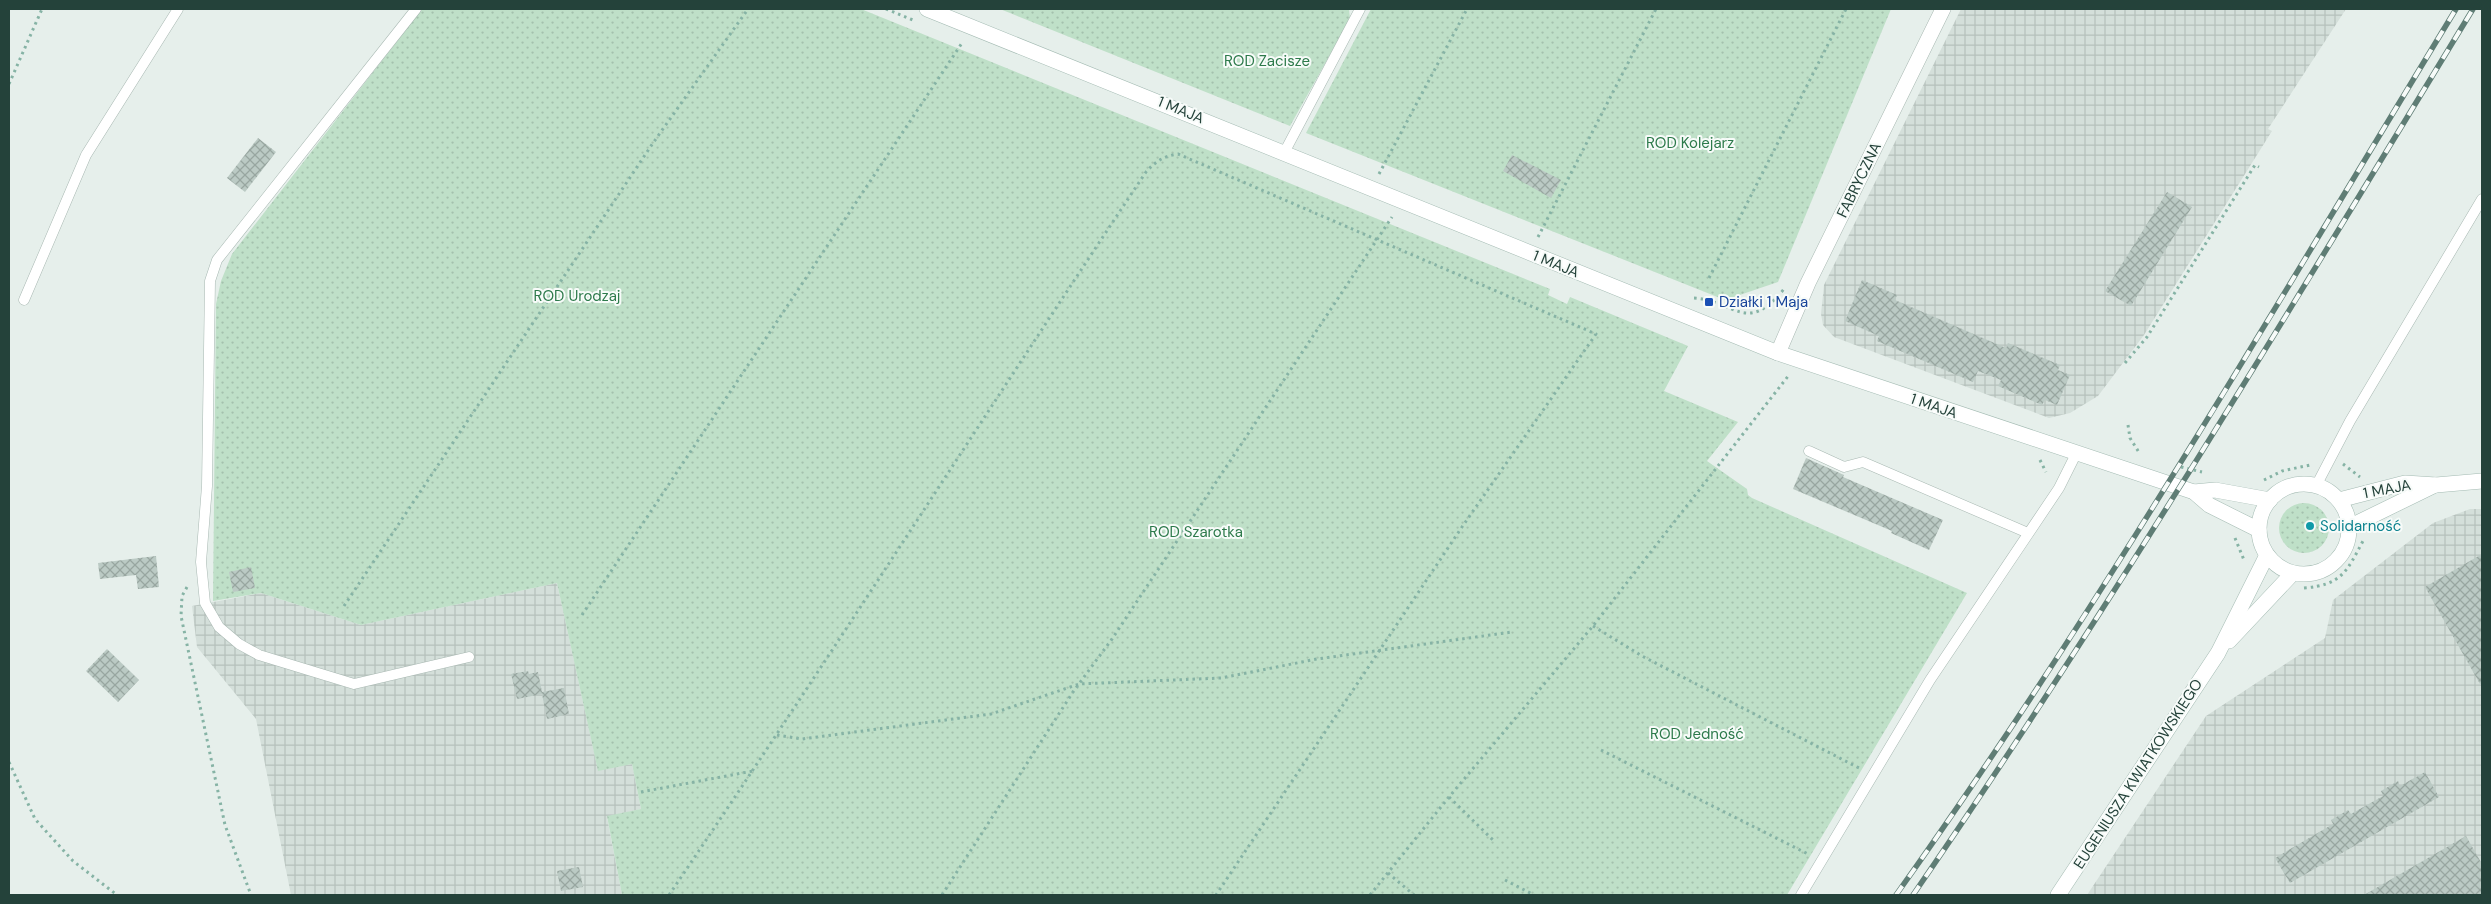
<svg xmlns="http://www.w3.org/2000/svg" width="2491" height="904" viewBox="0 0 2491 904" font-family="'DM Sans',sans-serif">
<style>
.industrial{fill:url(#industrial-grid)}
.green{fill:url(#green-dots)}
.building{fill:url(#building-cross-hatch)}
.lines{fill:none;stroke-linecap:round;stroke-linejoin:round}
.lane-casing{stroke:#a8b8b2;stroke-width:11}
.street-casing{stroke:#a8b8b2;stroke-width:16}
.secondary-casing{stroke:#a4bbb3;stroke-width:16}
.path{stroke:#86b3a5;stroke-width:3;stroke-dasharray:2.5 4;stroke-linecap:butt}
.lane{stroke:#fff;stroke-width:10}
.street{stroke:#fff;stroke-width:15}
.secondary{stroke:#fff;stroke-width:15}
.rail-casing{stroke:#5f7d75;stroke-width:5.5}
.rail{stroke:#f7fbf9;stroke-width:4;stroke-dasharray:11;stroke-linecap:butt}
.transit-dot{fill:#1a4fb4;stroke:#f7fbf9;stroke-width:2}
.culture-dot{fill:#0f9aa8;stroke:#f7fbf9;stroke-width:2}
.labels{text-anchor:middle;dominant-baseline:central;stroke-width:4;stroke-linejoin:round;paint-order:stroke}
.park-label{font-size:15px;fill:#2d7a4b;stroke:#f7fbf9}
.street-label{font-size:15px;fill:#24423a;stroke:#f7fbf9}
.transit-label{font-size:15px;fill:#164399;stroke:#f7fbf9;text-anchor:start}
.culture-label{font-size:15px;fill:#0d838f;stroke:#f7fbf9;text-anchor:start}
</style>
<defs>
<pattern id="industrial-grid" width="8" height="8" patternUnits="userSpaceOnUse" patternTransform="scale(1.25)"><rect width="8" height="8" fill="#d4dfda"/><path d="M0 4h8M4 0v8" fill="none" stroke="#b6c1bc"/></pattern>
<pattern id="green-dots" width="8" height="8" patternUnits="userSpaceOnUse" patternTransform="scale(1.25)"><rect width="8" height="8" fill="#bfe0c8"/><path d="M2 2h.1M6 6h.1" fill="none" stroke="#a4c1ad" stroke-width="1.8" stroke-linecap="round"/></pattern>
<pattern id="building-cross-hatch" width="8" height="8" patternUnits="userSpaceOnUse" patternTransform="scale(1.25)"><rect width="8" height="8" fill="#bbcac4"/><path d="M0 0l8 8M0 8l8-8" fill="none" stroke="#98a6a0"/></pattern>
</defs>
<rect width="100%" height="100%" fill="#e6efeb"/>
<!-- industrial -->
<g class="industrial">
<path d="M1961,9h385l-78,120 4,2 -128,204 -46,61 -28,17 -21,5 -215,-81 -11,-12 -2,-11 3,-29z"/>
<path d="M2470,509h12v386h-395l119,-179 119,-78 8,-38 100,-77z"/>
<path d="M557,583l41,187 34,-6 9,45 -34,8 15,78h-331l-35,-176 -59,-72 -5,-41 69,-13 100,32z"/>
</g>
<!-- green -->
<g class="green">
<path d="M422,9h439l689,280 -2,6 19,9 3,-7 118,49 -24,45 74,31 -31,39 40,28 1,6 4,3 215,95 -180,302h-1165l-15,-79 34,-7 -9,-45 -34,7 -41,-188 -196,42 -100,-32 -48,8 3,-297 5,-23 11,-27z"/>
<path d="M1000,9h349l1,10 -60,107z"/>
<path d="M1371,9h520l-113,273 -53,18 -419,-167z"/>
<circle cx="2304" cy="528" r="25"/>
</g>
<!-- building -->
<g class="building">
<path d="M258,138l18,14 -31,40 -18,-14z"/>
<path d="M1512,155l49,25 -10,18 -48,-27z"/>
<path d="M2167,192l25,15 -61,99 -26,-15z"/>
<path d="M1862,280l35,15 -2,5 111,48 2,-5 52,22 -2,5 12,5 -13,30 -12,-5 -3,5 -44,-19 3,-6 -23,-9 -5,11 -96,-41 2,-5 -34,-15z"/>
<path d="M1806,458l38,17 -1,2 100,43 -14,30 -38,-17 1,-2 -99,-42z"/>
<path d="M2482,554v129l-2,1 -55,-97z"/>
<path d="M156,556l3,31 -21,2 -2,-14 -36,4 -2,-16z"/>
<path d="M251,567l4,21 -22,4 -4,-20z"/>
<path d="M107,649l32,31 -21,22 -32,-31z"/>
<path d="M528,671l1,3 9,-2 4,20 22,-4 5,26 -22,5 -5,-25 -25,5 -6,-25z"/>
<path d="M2425,772l14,25 -149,86 -15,-25 58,-34 -2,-4 17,-10 3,4 32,-18 -2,-5 17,-10 2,5z"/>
<path d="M2466,836l16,28v31h-118z"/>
<path d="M579,867l4,20 -22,4 -4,-20z"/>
</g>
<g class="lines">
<defs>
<g id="lane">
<path d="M416,9l-199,251 -7,21 -3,205 -6,76 4,41 14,24 20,17 20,11 95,29 115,-27"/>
<path d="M1284,153l76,-144"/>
<path d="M24,300l62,-145 92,-146"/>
<path d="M1809,451l35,16 19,-5 165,71"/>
<path d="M2316,486l34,-65 132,-222"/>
<path d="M1801,895l129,-215 129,-192 17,-34"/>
</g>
<path id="street" d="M1778,353l30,-70 135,-274"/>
<g id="secondary">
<path d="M927,9l851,344 416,139 15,13 50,25"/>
<circle cx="2304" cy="529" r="45"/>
<path d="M2194,492l21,-2 55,10"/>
<path d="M2339,500l66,-17 31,2 46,-4"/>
<path d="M2349,527l86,-42"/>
<path d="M2229,641l64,-68"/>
<path d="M2058,895l160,-242 49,-98"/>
</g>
</defs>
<!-- lane casing -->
<use href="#lane" class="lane-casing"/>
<!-- street casing -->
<use href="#street" class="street-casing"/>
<!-- secondary casing -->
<use href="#secondary" class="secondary-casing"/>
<!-- path -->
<g class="path">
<path d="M886,9l27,11"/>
<path d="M9,84l33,-75"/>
<path d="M1379,174l88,-165"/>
<path d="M1538,237l118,-228"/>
<path d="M1709,278l137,-269"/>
<path d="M1694,298c40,2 52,38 90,-9"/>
<path d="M2125,363l22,-26 108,-172 4,2"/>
<path d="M2128,425l2,13 10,16"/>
<path d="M2040,460l6,12"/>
<path d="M2343,464l17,13"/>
<path d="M2181,467l21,5"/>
<path d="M2264,480l18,-9 28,-6"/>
<path d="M2235,538l9,22"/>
<path d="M187,587l-5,9 -1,20 44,209 26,70"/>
<path d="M2304,588c38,-3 43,-17 59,-47"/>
<path d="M344,606l309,-463 95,-134"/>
<path d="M582,615l380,-572"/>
<path d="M1593,626l49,30 217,112"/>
<path d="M777,735l25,4 189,-25 88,-30 142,-6 96,-19 195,-27"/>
<path d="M1601,750l207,104"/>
<path d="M9,762l26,57 38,42 44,34"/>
<path d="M641,792l112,-21"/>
<path d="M1449,797l44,43"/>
<path d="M1388,873l26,22"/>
<path d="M1505,880l29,15"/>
<path d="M669,895c162,-239 317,-483 477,-723 10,-11 18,-16 32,-18l418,180 -134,193 -246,368"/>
<path d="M942,895l131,-203 39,-53 280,-422"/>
<path d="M1370,895l79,-98 144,-171 196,-251"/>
</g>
<!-- lane -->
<use href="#lane" class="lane"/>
<!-- street -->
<use href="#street" class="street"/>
<!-- secondary -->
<use href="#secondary" class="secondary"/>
<defs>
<g id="rail">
<path d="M1896,895c203,-285 379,-588 560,-886"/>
<path d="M1913,895c198,-288 378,-587 560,-886"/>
</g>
</defs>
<!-- rail casing -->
<use href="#rail" class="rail-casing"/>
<!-- rail -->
<use href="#rail" class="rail"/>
</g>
<!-- markers -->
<rect class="transit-dot" x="1704" y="297" width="10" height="10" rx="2.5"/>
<circle class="culture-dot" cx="2310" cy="526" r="5"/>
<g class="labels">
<!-- park labels -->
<g class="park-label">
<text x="1267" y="61">ROD Zacisze</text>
<text x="1690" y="143">ROD Kolejarz</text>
<text x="577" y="296">ROD Urodzaj</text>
<text x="1196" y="532">ROD Szarotka</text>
<text x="1697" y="734">ROD Jedność</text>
</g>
<!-- street labels -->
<g class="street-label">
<text transform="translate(1181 110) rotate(22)">1 MAJA</text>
<text transform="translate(1859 180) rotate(-64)">FABRYCZNA</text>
<text transform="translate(1556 264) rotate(22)">1 MAJA</text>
<text transform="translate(1934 406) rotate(19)">1 MAJA</text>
<text transform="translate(2387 489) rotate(-11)">1 MAJA</text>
<text transform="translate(2138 774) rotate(-57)">EUGENIUSZA KWIATKOWSKIEGO</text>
</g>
<!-- transit labels -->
<g class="transit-label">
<text x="1719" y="302">Działki 1 Maja</text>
</g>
<!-- culture labels -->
<g class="culture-label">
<text x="2320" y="526">Solidarność</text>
</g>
</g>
<!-- border -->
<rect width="2491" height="904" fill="none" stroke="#24423a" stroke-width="20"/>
</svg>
